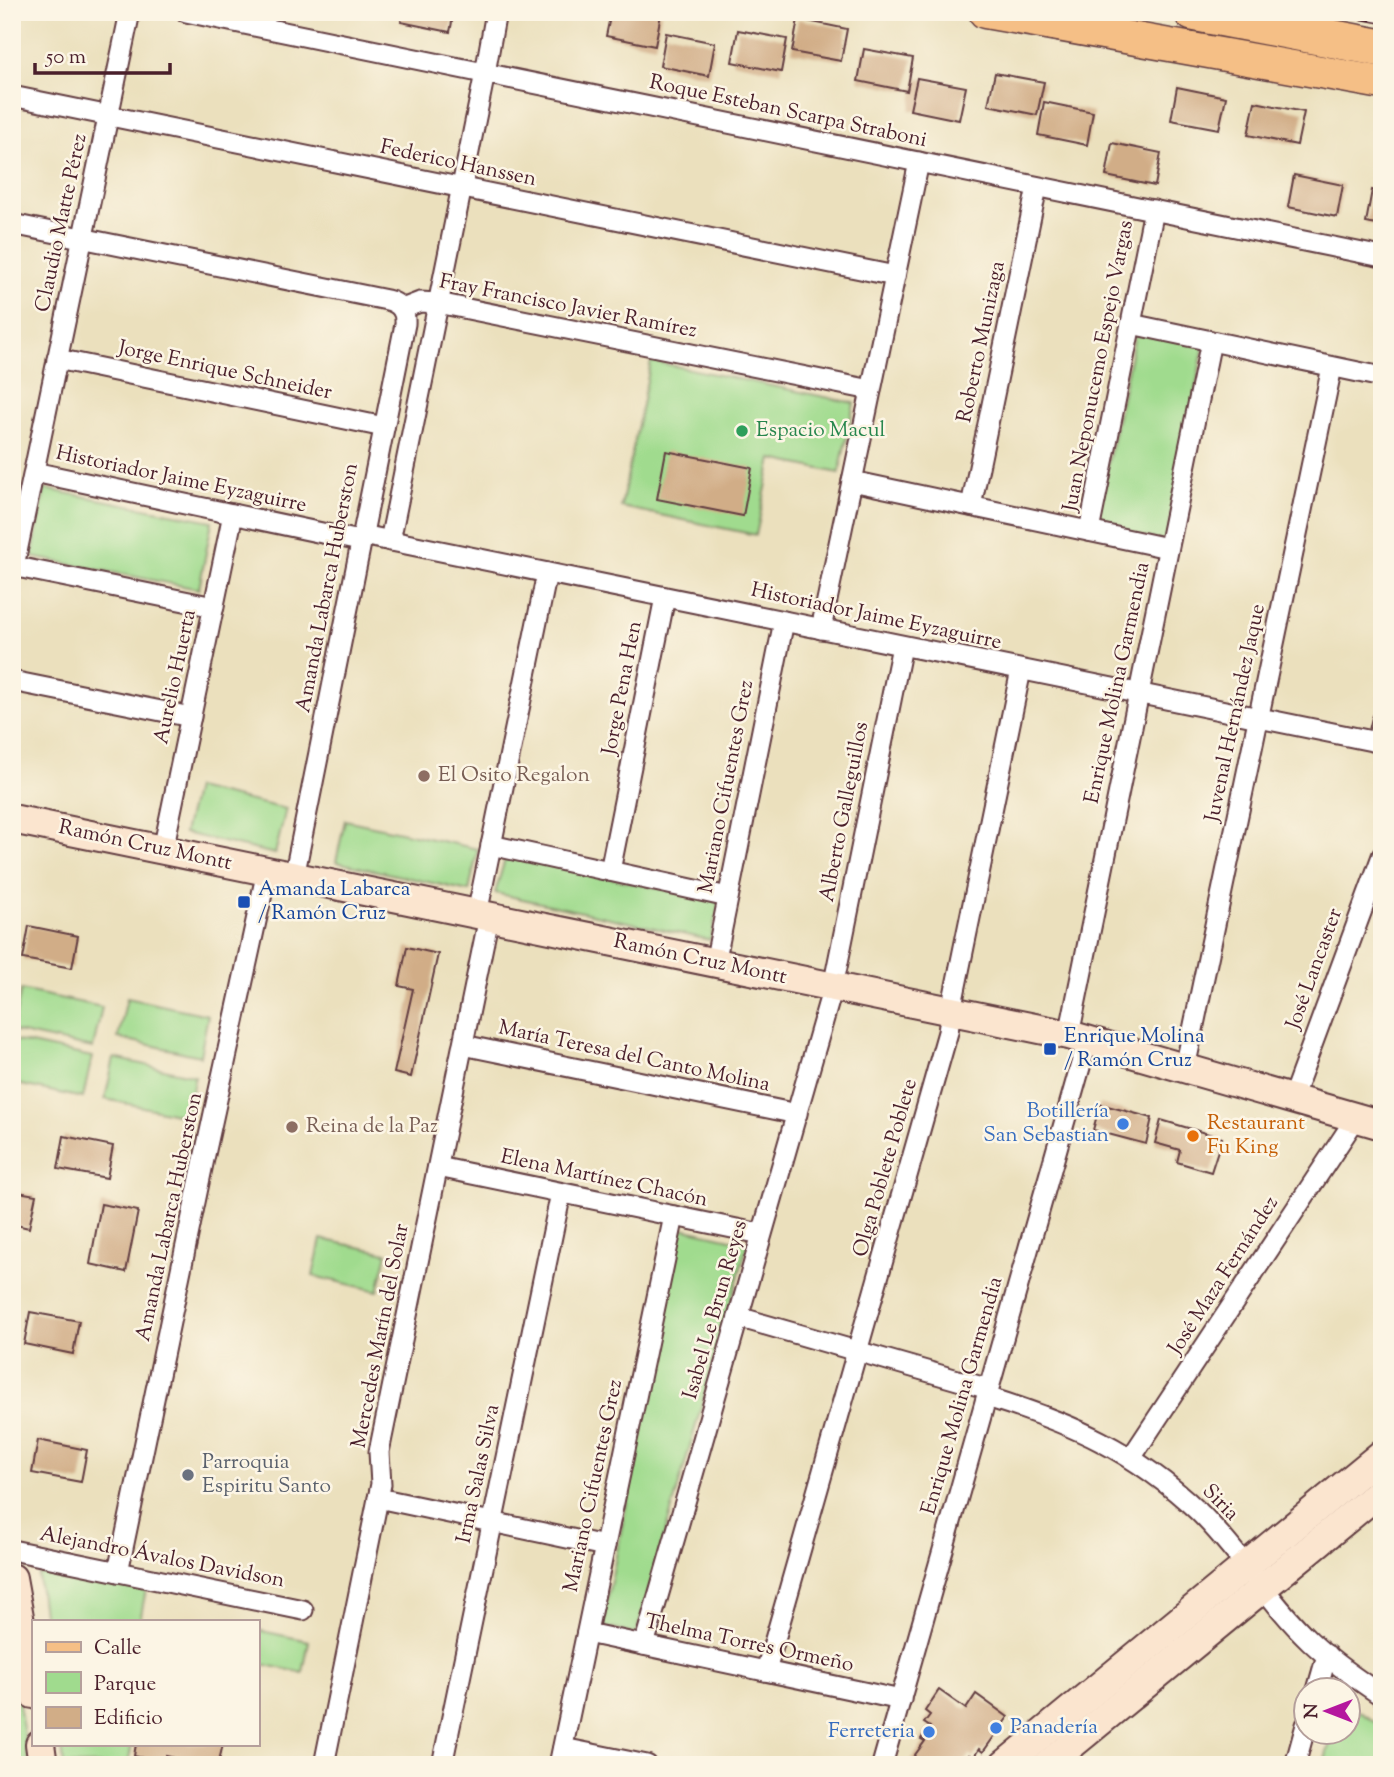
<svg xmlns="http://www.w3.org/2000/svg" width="1394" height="1777" viewBox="0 0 1394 1777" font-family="'Sorts Mill Goudy',serif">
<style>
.green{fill:#a0db8e;stroke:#757d5c;stroke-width:2}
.building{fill:#d1ad87}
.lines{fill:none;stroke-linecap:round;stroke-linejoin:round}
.street-casing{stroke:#623c41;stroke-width:23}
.secondary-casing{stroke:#623c41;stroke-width:32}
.primary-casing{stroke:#623c41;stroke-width:35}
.highway-casing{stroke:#623c41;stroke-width:40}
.street{stroke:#fff;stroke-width:19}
.secondary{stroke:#fbe5cf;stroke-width:28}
.primary{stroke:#f5bf86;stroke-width:32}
.highway{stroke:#f5bf86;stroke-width:37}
.rail-casing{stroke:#4a1f2b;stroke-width:8}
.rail{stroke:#fcf5e5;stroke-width:5;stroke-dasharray:16;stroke-linecap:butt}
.leisure-dot{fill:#2e9e5b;stroke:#fcf5e5;stroke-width:2.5}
.education-dot{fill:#8d6e63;stroke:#fcf5e5;stroke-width:2.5}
.transit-dot{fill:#1a4fb4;stroke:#fcf5e5;stroke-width:2.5}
.shop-dot{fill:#3f7fe0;stroke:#fcf5e5;stroke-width:2.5}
.food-dot{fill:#e8710a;stroke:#fcf5e5;stroke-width:2.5}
.worship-dot{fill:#6b7280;stroke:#fcf5e5;stroke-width:2.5}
.labels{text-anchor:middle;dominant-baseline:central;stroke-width:5;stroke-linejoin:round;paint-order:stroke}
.street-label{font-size:21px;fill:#4a1f2b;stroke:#fcf5e5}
.leisure-label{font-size:21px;fill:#27864d;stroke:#fcf5e5;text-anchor:start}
.education-label{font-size:21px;fill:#785e54;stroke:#fcf5e5;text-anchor:start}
.transit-label{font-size:21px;fill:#164399;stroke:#fcf5e5;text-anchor:start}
.shop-label{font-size:21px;fill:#366cbe;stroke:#fcf5e5;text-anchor:end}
.food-label{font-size:21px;fill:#c56008;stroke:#fcf5e5;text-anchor:start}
.worship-label{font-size:21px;fill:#5b616d;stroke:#fcf5e5;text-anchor:start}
</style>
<rect width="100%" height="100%" fill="#fcf5e5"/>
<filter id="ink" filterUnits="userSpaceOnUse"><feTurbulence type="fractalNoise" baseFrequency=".0143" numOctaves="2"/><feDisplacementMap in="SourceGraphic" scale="14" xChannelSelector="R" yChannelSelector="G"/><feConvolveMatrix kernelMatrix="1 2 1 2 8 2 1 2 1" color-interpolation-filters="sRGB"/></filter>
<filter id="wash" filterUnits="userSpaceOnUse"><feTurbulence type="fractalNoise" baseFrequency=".00686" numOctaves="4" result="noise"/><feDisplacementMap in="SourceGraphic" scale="28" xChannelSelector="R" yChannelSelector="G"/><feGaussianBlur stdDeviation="1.57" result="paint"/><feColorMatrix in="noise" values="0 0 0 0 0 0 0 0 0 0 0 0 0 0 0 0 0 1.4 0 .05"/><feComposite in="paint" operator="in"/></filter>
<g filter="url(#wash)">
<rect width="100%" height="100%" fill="#ebe0bd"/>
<!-- green -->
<g class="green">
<path d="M1136,330l68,15 -38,197 -71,-17z"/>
<path d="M651,361l203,42 -15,70 -67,-14 -16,76 -135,-28z"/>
<path d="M45,489l167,32 -13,68 -167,-32z"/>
<path d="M195,788l91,21 -11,45 -91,-21z"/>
<path d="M345,820l133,29 -9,42 -133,-29z"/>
<path d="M506,856l214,45 -10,39 -215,-47z"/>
<path d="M21,990l81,17 -9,41 -81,-17z"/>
<path d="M127,998l81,17 -8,41 -82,-18z"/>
<path d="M12,1040l80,17 -9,41 -71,-15z"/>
<path d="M114,1058l81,18 -9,40 -81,-17z"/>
<path d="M682,1228l66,15 -112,392 -34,-9z"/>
<path d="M321,1239l66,14 -9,38 -65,-15z"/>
<path d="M46,1567l100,22 -6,32h-96l-6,-45z"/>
<path d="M257,1630l52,11 -6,32 -46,-10z"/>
<path d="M12,1660l17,105h-17z"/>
<path d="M1349,1705l33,22v38h-51l-7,-2 9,-31h15z"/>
<path d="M61,1744h71l-4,21h-64z"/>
</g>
<g id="blocks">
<!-- building -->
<g class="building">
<path d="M403,12h51l-4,20 -49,-10z"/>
<path d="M611,12h43l7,2 -6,32 -49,-10z"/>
<path d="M798,19l49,10 -6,32 -49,-9z"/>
<path d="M738,30l49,9 -6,33 -49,-10z"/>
<path d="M666,33l49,10 -6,33 -49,-10z"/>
<path d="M864,49l49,9 -6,33 -49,-10z"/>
<path d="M995,73l49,9 -7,33 -49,-10z"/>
<path d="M917,78l49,9 -7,33 -49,-10z"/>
<path d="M1177,87l49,10 -7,32 -48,-9z"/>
<path d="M1044,102l49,10 -6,33 -49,-10z"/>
<path d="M1255,102l49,10 -7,33 -49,-10z"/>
<path d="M1112,143l49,10 -6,33 -49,-10z"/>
<path d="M1294,175l49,10 -6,32 -49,-10z"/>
<path d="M1372,190l10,2v34l-16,-3z"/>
<path d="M666,451l86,17 -9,48 -86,-17z"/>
<path d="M29,926l49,10 -6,32 -49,-9z"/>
<path d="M407,947l31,7 -27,123 -17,-4 19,-84 -14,-3z"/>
<path d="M1100,1104l52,14 -6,26 -53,-14z"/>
<path d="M1161,1120l61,18 -11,34 -34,-10 3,-12 -25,-7z"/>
<path d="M64,1136l49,10 -6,32 -49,-9z"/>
<path d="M12,1191l24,4 -7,33 -17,-4z"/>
<path d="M101,1204l37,7 -12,61 -36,-8z"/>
<path d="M30,1312l49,9 -6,33 -49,-10z"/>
<path d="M38,1440l49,10 -6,32 -49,-9z"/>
<path d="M939,1690l27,19 10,-15 32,23 -25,35 -4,-3 -6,9 -4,-3 -6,10 -3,-2 -2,2h-46l-3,-2 16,-22 -4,-2 9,-12 -6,-4 6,-8 -5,-4z"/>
<path d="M136,1744h87l-5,21h-13l-39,-9 -1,7 -31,-7z"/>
</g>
</g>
</g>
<g filter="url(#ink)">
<use href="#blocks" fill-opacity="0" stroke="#623c41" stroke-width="2"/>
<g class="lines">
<defs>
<g id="street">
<path d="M186,12l1196,245"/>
<path d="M12,96l883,180"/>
<path d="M12,224l375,76c13,3 19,11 18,24l-111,553"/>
<path d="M402,309l18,-7 18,1 433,87"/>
<path d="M1131,324l251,53"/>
<path d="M57,359l327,68"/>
<path d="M34,472l326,69"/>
<path d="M852,481l316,67"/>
<path d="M971,506l66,-319"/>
<path d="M1089,531l65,-321"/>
<path d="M362,535l1020,208"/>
<path d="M390,541l95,-468 11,-61"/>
<path d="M12,566l202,41"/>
<path d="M14,566l116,-554"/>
<path d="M821,629l98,-467"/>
<path d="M12,681l179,36"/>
<path d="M1377,742l5,-21"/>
<path d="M491,845l237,52"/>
<path d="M163,850l70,-336"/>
<path d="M610,871l55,-274"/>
<path d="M477,914l70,-341"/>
<path d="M715,963l69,-342"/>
<path d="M1069,1035l142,-694"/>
<path d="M463,1045l334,69"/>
<path d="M1185,1068l147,-701"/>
<path d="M1292,1099l90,-243"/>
<path d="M438,1167l323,67"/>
<path d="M738,1317l251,72"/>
<path d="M987,1397c84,26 147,53 212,115 41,40 70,90 111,129 22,21 47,38 72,55"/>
<path d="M1131,1458l225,-340"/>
<path d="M378,1498l227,48"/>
<path d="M12,1550l291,60"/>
<path d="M118,1572l86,-413 63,-288"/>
<path d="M587,1633l314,67"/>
<path d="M644,1645l189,-658 69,-341"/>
<path d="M766,1671l182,-639 3,-22 70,-340"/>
<path d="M1317,1690l10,-35"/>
<path d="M563,1748l84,17"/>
<path d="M324,1765l57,-281 -2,-32 110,-535"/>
<path d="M442,1765l119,-572"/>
<path d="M559,1765l115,-549"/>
<path d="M882,1765l206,-726"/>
<path d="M1295,1765l11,-40"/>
</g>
<g id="secondary">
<path d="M12,819l1057,216 313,90"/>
<path d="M12,1578l21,116"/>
<path d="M40,1744l3,21"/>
<path d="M1004,1765l378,-311"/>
<path d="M1047,1765l335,-275"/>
</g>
<path id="primary" d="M985,12l397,71"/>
<path id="highway" d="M1193,12l189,36"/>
</defs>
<!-- street casing -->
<use href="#street" class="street-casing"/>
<!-- secondary casing -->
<use href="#secondary" class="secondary-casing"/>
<!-- primary casing -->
<use href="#primary" class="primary-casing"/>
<!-- highway casing -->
<use href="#highway" class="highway-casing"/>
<!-- street -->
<use href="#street" class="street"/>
<!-- secondary -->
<use href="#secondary" class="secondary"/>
<!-- primary -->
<use href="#primary" class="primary"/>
<!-- highway -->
<use href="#highway" class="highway"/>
<defs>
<path id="rail" d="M1340,12l42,8"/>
</defs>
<!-- rail casing -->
<use href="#rail" class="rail-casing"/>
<!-- rail -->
<use href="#rail" class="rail"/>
</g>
</g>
<!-- markers -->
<circle class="leisure-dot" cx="742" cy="431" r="7"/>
<g class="education-dot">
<circle cx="424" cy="776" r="7"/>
<circle cx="292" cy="1127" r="7"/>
</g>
<g class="transit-dot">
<rect x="237" y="895" width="14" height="14" rx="3.5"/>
<rect x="1043" y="1042" width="14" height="14" rx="3.5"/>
</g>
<g class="shop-dot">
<circle cx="1123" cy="1124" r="7"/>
<circle cx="996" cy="1728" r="7"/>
<circle cx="929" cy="1732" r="7"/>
</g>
<circle class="food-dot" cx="1193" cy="1136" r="7"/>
<circle class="worship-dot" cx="188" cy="1475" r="7"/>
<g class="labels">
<!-- street labels -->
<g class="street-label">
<text transform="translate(788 112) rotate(12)">Roque Esteban Scarpa Straboni</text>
<text transform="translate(458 164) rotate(12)">Federico Hanssen</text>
<text transform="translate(62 223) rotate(-78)">Claudio Matte Pérez</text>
<text transform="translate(568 307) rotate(11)">Fray Francisco Javier Ramírez</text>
<text transform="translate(982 342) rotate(-78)">Roberto Munizaga</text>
<text transform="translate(1099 366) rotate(-79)">Juan Neponucemo Espejo Vargas</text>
<text transform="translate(225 371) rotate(12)">Jorge Enrique Schneider</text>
<text transform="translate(181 480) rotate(12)">Historiador Jaime Eyzaguirre</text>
<text transform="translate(328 588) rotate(-79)">Amanda Labarca Huberston</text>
<text transform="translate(876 617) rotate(12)">Historiador Jaime Eyzaguirre</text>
<text transform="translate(176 677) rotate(-78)">Aurelio Huerta</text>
<text transform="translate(1118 683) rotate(-78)">Enrique Molina Garmendia</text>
<text transform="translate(623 688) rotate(-79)">Jorge Pena Hen</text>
<text transform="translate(1236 713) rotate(-78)">Juvenal Hernández Jaque</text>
<text transform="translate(727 787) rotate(-79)">Mariano Cifuentes Grez</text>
<text transform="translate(845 812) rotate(-79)">Alberto Galleguillos</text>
<text transform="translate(145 846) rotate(12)">Ramón Cruz Montt</text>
<text transform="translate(700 960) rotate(12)">Ramón Cruz Montt</text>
<text transform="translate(1315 969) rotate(-70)">José Lancaster</text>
<text transform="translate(634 1057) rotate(12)">María Teresa del Canto Molina</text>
<text transform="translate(886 1168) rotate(-74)">Olga Poblete Poblete</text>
<text transform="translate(604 1179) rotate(12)">Elena Martínez Chacón</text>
<text transform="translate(170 1217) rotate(-78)">Amanda Labarca Huberston</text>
<text transform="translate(1224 1276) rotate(-57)">José Maza Fernández</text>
<text transform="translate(716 1310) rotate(-74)">Isabel Le Brun Reyes</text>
<text transform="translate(381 1336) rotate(-79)">Mercedes Marín del Solar</text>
<text transform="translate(963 1396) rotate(-74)">Enrique Molina Garmendia</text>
<text transform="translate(479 1474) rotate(-78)">Irma Salas Silva</text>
<text transform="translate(594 1486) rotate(-78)">Mariano Cifuentes Grez</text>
<text transform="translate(1220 1503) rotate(46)">Siria</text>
<text transform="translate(162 1558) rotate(11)">Alejandro Ávalos Davidson</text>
<text transform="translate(749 1644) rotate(12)">Thelma Torres Ormeño</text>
</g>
<!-- leisure labels -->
<g class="leisure-label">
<text x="756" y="431">Espacio Macul</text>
</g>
<!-- education labels -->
<g class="education-label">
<text x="438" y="776">El Osito Regalon</text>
<text x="306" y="1127">Reina de la Paz</text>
</g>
<!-- transit labels -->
<g class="transit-label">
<text x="258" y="890">Amanda Labarca<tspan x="258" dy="24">/ Ramón Cruz</tspan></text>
<text x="1064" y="1037">Enrique Molina<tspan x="1064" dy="24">/ Ramón Cruz</tspan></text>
</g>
<!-- shop labels -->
<g class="shop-label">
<text x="1109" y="1112">Botillería<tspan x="1109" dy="24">San Sebastian</tspan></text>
<text x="1010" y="1728" text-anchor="start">Panadería</text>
<text x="915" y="1732">Ferreteria</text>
</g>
<!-- food labels -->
<g class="food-label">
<text x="1207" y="1124">Restaurant<tspan x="1207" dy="24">Fu King</tspan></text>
</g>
<!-- worship labels -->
<g class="worship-label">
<text x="202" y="1463">Parroquia<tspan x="202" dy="24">Espiritu Santo</tspan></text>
</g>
</g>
<!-- margin -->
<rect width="1394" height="1777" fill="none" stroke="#fcf5e5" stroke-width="42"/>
<!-- legend -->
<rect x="32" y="1620" width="228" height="126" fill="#fcf5e5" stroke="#b59f9b" stroke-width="2"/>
<rect x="46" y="1642" width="35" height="10" fill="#f5bf86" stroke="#b59f9b" stroke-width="2"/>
<text x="94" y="1654" font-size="21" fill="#4a1f2b">Calle</text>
<rect x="46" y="1672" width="35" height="21" fill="#a0db8e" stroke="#b59f9b" stroke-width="2"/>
<text x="94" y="1690" font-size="21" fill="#4a1f2b">Parque</text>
<rect x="46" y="1707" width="35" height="21" fill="#d1ad87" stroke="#b59f9b" stroke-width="2"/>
<text x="94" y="1724" font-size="21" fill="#4a1f2b">Edificio</text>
<!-- north arrow -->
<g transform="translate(1327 1711) rotate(270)"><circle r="33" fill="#fcf5e5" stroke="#b59f9b" stroke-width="2"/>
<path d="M0-5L12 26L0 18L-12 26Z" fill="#b5179e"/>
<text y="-10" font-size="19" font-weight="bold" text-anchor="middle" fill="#4a1f2b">N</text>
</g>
<!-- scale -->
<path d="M35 63v10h135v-10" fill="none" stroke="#4a1f2b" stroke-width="3.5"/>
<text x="46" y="63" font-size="21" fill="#4a1f2b" stroke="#fcf5e5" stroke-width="5" paint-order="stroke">50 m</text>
</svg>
